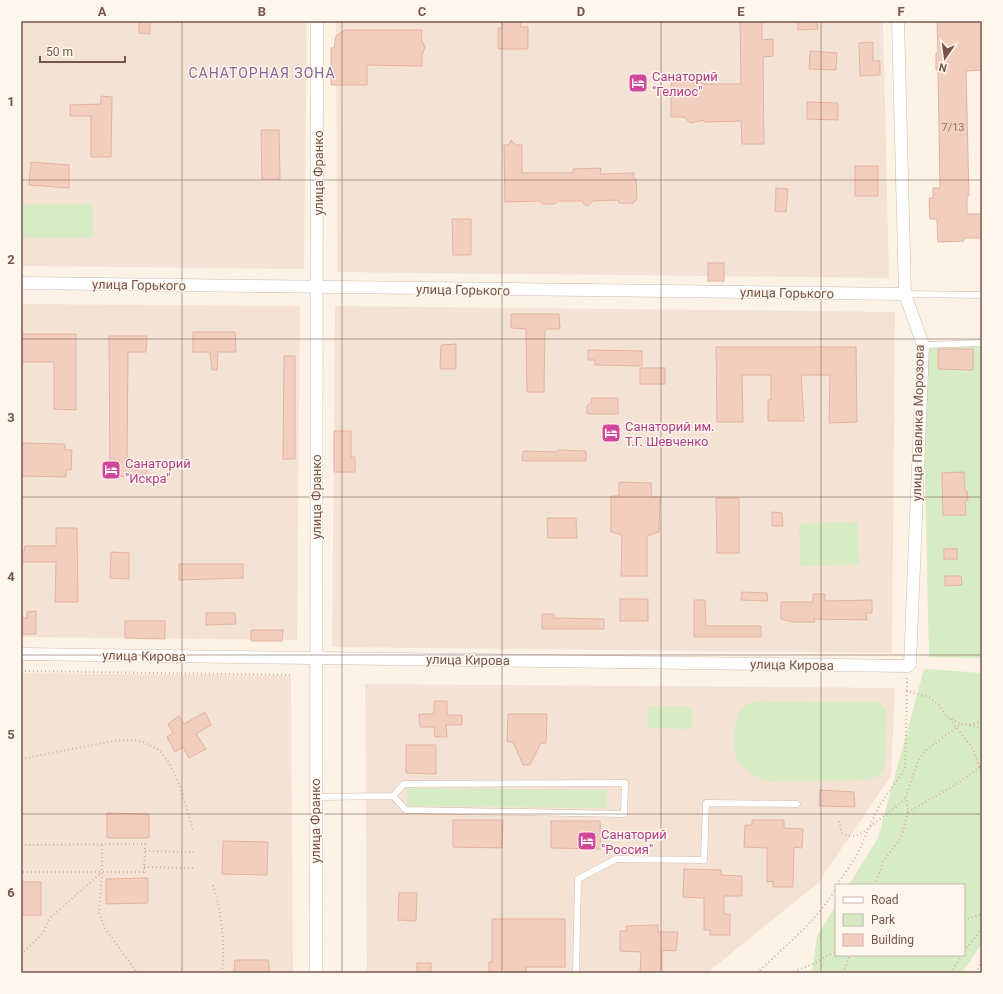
<svg xmlns="http://www.w3.org/2000/svg" width="1003" height="994" viewBox="0 0 1003 994" font-family="Roboto,sans-serif">
<style>
.residential{fill:#f4e3d5}
.green{fill:#d7ebc4}
.building{fill:#f2cebe;stroke:#e5b29e}
.lines{fill:none;stroke-linecap:round;stroke-linejoin:round}
.lane-casing{stroke:#d0bbaf;stroke-width:7}
.street-casing{stroke:#d0bbaf;stroke-width:13}
.path{stroke:#d7b1a1;stroke-width:2;stroke-dasharray:1 3;stroke-linecap:butt}
.lane{stroke:#fff;stroke-width:6}
.street{stroke:#fff;stroke-width:12}
.grid{fill:none;stroke:#76564b;stroke-width:1;stroke-opacity:0.55}
.labels{text-anchor:middle;dominant-baseline:central;stroke-width:3;stroke-linejoin:round;paint-order:stroke}
.number-label{font-size:11px;fill:#957468}
.hotel-label{font-size:13px;fill:#b23c85;stroke:#fff6ed;text-anchor:start}
.street-label{font-size:13px;fill:#76564b;stroke:#fff6ed}
.neighbourhood-label{font-size:14px;letter-spacing:1px;fill:#84669a;stroke:#fff6ed}
.neatline{fill:none;stroke:#76564b;stroke-width:1.5}
.grid-label{font-size:13px;text-anchor:middle;font-weight:bold;fill:#76564b}
</style>
<rect width="100%" height="100%" fill="#fcf2e6"/>
<!-- residential -->
<g class="residential">
<path d="M21,21h286l-3,248 -283,-3z"/>
<path d="M336,21h547l6,257 -552,-6z"/>
<path d="M21,304l279,2 -3,334 -276,-3z"/>
<path d="M335,306l560,6 -3,341 -560,-6z"/>
<path d="M21,673l270,3 2,297h-272z"/>
<path d="M365,684l530,4 -4,88 -73,107 -111,90h-340z"/>
</g>
<!-- green -->
<g class="green">
<rect x="22" y="204" width="71" height="34"/>
<path d="M922,341l60,1v316l-53,-1z"/>
<path d="M858,522l1,42 -59,2 -1,-42z"/>
<path d="M924,669l58,4v270l-20,30h-150l5,-37 19,-31v50h128v-70h-115l29,-47z"/>
<path d="M755,701l121,1 6,3 4,4 -1,58 -5,8 -11,5 -103,1c-11,-4 -25,-12 -30,-24 -5,-14 -2,-40 8,-51 3,-2 8,-3 11,-5z"/>
<path d="M648,707h44v22l-44,-1z"/>
<path d="M407,788l200,2v18l-200,-2z"/>
</g>
<!-- building -->
<g class="building">
<path d="M139,21h11v13l-11,-1z"/>
<path d="M502,21h19l-1,6h8v22h-30v-21h4z"/>
<path d="M740,21h22v19l11,-1v17l-10,1 1,87h-22l-1,-23 -37,1v-2l-14,3 -6,-6h-13v-34l15,-1 5,-6h6l2,6h3l1,2h38z"/>
<path d="M798,21h19l1,8 -20,1z"/>
<path d="M937,21h45v49l-16,1 3,125h-2v18h15v24h-18v3l-26,1 -1,-23h-7l-1,-21h4v-10h7l-2,-118h-2v-17h2z"/>
<path d="M345,30h77l-1,9 4,8 -3,8v11l-55,-1v20h-36v-37h3l2,-12z"/>
<path d="M873,42v19h7v14l-20,1 -1,-33z"/>
<path d="M810,51l27,2 -1,17 -27,-1z"/>
<path d="M101,96l11,1 -1,60h-20v-41h-21v-11l31,-1z"/>
<path d="M807,102l31,1v17l-31,-1z"/>
<path d="M261,130h18l1,49h-18z"/>
<path d="M511,140l5,5h6v28h51v-4l28,-1 -1,6 34,-1 -1,5 3,1 1,20 -4,4h-14l-1,-3 -25,1 -5,5 -4,-2 -1,-3h-25l-3,3h-13l-2,-3 -35,1 -1,-57h5z"/>
<path d="M31,162l38,3v23l-40,-3z"/>
<rect x="855" y="166" width="23" height="30"/>
<path d="M776,188l12,1 -2,23 -11,-1z"/>
<path d="M452,219h19v36h-18z"/>
<rect x="708" y="263" width="16" height="18"/>
<path d="M511,314h48l1,15h-15l-1,63h-17l-1,-63 -15,-1z"/>
<path d="M193,332h42l1,20h-18l-1,18h-5l-2,-18h-17z"/>
<path d="M21,334h55v76l-22,-1v-47h-33z"/>
<path d="M109,336h38l-1,16h-18l-1,108 20,1v16l-37,-1z"/>
<path d="M456,344v25h-16l1,-24z"/>
<path d="M716,347h140l1,75 -28,1 1,-48h-29l3,46h-36v-21h3v-25h-29l1,47h-26z"/>
<path d="M938,349h35v21l-35,-1z"/>
<path d="M588,350l54,1v15l-47,-1v-5h-7z"/>
<path d="M284,356h11v103h-12z"/>
<rect x="640" y="368" width="25" height="16"/>
<path d="M592,398h26v16h-31v-8l4,-3z"/>
<path d="M334,431h17v26h4v15h-21z"/>
<path d="M21,443l44,1v6h7l-1,20h-5v7l-45,-1z"/>
<path d="M558,450l28,1v10h-64l1,-10 33,1z"/>
<path d="M964,472l1,19h2l1,9 -3,1 1,14h-23l-1,-42z"/>
<path d="M619,482l32,1 1,14h8l-1,35 -12,4v40h-26l1,-41 -11,-3v-36h8z"/>
<path d="M716,498h23v55h-22z"/>
<path d="M772,512l10,1 1,13h-11z"/>
<path d="M547,518h29l1,20h-29z"/>
<path d="M56,528h21l1,74h-23l1,-40h-35v-9l3,-1 1,-6h31z"/>
<rect x="944" y="549" width="13" height="10"/>
<path d="M111,552l18,1v26l-19,-1z"/>
<path d="M179,564h64v14l-64,2z"/>
<path d="M945,576h16l1,9 -17,1z"/>
<path d="M742,592l25,1 1,8 -27,-1z"/>
<path d="M813,594h12v7l47,-1v13h-6l1,7 -53,-1 1,3h-22l-12,-3v-17h32z"/>
<rect x="620" y="599" width="28" height="22"/>
<path d="M694,600h11l1,26h55v11h-67z"/>
<path d="M36,611v23h-15v-16h6v-6z"/>
<path d="M206,613h29l1,11 -30,1z"/>
<path d="M542,614h12v4l50,1v10h-62z"/>
<path d="M125,621h40v18l-40,-1z"/>
<path d="M251,630h32l-1,11h-31z"/>
<path d="M434,701h13v14h15v10h-16l1,12h-12l-1,-10h-14l-1,-13h15z"/>
<path d="M205,712l6,13 -15,9 10,15 -17,9 -6,-11 -8,5 -8,-15 6,-4 -5,-9 11,-8 5,8z"/>
<path d="M508,714h39l-1,29h-5l-11,22h-7l-10,-23h-6z"/>
<path d="M406,745h30v29l-30,-1z"/>
<path d="M820,790l34,2 1,15 -36,-1z"/>
<path d="M107,813l42,1v24h-42z"/>
<path d="M453,820h50l-1,28 -49,-1z"/>
<path d="M752,820h32v8l19,1 -1,19 -8,-1 -1,40h-20v-6l-6,1v-34l-23,-1 1,-22h7z"/>
<path d="M551,821h49l1,28 -50,-1z"/>
<path d="M223,841l45,1 -1,33 -45,-1z"/>
<path d="M684,869l37,1v5l21,1v20h-18v18h6v21h-20v-5h-6v-32l-21,-1z"/>
<path d="M148,878v25l-42,1v-25z"/>
<rect x="21" y="882" width="20" height="33"/>
<path d="M399,893h18l-1,28 -18,-1z"/>
<path d="M492,919h73v48h-39v6h-37v-11h3z"/>
<path d="M658,925v7h20l-2,19 -14,-1v23h-22l1,-21 -21,-1v-20h7l-1,-5z"/>
<path d="M235,960h33l2,13h-36z"/>
<rect x="417" y="963" width="14" height="10"/>
</g>
<g class="lines">
<defs>
<g id="lane">
<path d="M905,294l77,1"/>
<path d="M923,345l59,-2"/>
<path d="M315,797l78,-1 13,14 218,4 1,-31 -221,1 -11,12"/>
<path d="M576,973l2,-94 38,-20 88,1 2,-57 91,1"/>
</g>
<g id="street">
<path d="M21,283l884,11"/>
<path d="M21,654l887,12 2,-2 13,-319 -18,-51 -7,-273"/>
<path d="M316,973l1,-952"/>
</g>
</defs>
<!-- lane casing -->
<use href="#lane" class="lane-casing"/>
<!-- street casing -->
<use href="#street" class="street-casing"/>
<!-- path -->
<g class="path">
<path d="M21,671l271,4"/>
<path d="M907,678v13l22,6 11,9 6,10 15,8"/>
<path d="M950,719l23,30 9,25"/>
<path d="M970,725l12,-4"/>
<path d="M21,759l91,-18 21,-1 10,2 16,8 10,13 11,23 13,44"/>
<path d="M908,812l52,-30 22,-17"/>
<path d="M839,821l3,12c15,10 27,-6 38,-14 9,-8 19,-12 26,-23"/>
<path d="M21,845l124,-1 -1,28h-123"/>
<path d="M102,845v27l-3,41 6,15 32,45"/>
<path d="M145,851l49,1"/>
<path d="M144,867l49,1"/>
<path d="M213,885c9,29 12,57 9,88"/>
<path d="M837,885l20,-30 22,-49 26,-37 2,-78"/>
<path d="M875,885l8,-23 18,-24 7,-26 -2,-16 12,-35 7,-10 36,-27 21,4"/>
<path d="M964,920l18,-6"/>
<path d="M964,945l4,1"/>
<path d="M964,951l18,-22"/>
<path d="M21,954l22,-21 6,-14 52,-46"/>
<path d="M757,973c27,-26 60,-52 79,-85"/>
<path d="M790,973l23,-9 23,-13"/>
<path d="M843,973l7,-18"/>
<path d="M951,973l11,-18"/>
<path d="M977,973l5,-17"/>
</g>
<!-- lane -->
<use href="#lane" class="lane"/>
<!-- street -->
<use href="#street" class="street"/>
</g>
<!-- grid -->
<path class="grid" d="M182,21v952M342,21v952M502,21v952M661,21v952M821,21v952M21,180h961M21,339h961M21,497h961M21,655h961M21,814h961"/>
<!-- icons -->
<defs>
<symbol id="hotel-square" viewBox="-11 -11 22 22"><rect x="-9" y="-9" width="18" height="18" rx="4" fill="#d1479c" stroke="#fff6ed"/><path d="M-6-4.5h1.5V1H6V5H4.5V3h-9V5H-6ZM-4 0a1.8 1.8 0 1 1 3.6 0ZM.5 0V-2.5h3Q6-2.5 6 0Z" fill="#fff"/></symbol>
</defs>
<g fill-rule="evenodd">
<use href="#hotel-square" x="627" y="72" width="22" height="22"/>
<use href="#hotel-square" x="600" y="422" width="22" height="22"/>
<use href="#hotel-square" x="100" y="459" width="22" height="22"/>
<use href="#hotel-square" x="576" y="830" width="22" height="22"/>
</g>
<g class="labels">
<!-- number labels -->
<g class="number-label">
<text x="953" y="127">7/13</text>
</g>
<!-- hotel labels -->
<g class="hotel-label">
<text x="652" y="76">Санаторий<tspan x="652" dy="15">"Гелиос"</tspan></text>
<text x="625" y="426">Санаторий им.<tspan x="625" dy="15">Т.Г. Шевченко</tspan></text>
<text x="125" y="463">Санаторий<tspan x="125" dy="15">"Искра"</tspan></text>
<text x="601" y="834">Санаторий<tspan x="601" dy="15">"Россия"</tspan></text>
</g>
<!-- street labels -->
<g class="street-label">
<text transform="translate(318 173) rotate(-90)">улица Франко</text>
<text transform="translate(139 285) rotate(1)">улица Горького</text>
<text transform="translate(463 290) rotate(1)">улица Горького</text>
<text transform="translate(787 293) rotate(1)">улица Горького</text>
<text transform="translate(918 423) rotate(-89)">улица Павлика Морозова</text>
<text transform="translate(316 497) rotate(-90)">улица Франко</text>
<text transform="translate(144 656) rotate(1)">улица Кирова</text>
<text transform="translate(468 660) rotate(1)">улица Кирова</text>
<text transform="translate(792 665) rotate(1)">улица Кирова</text>
<text transform="translate(315 821) rotate(-90)">улица Франко</text>
</g>
<!-- neighbourhood labels -->
<g class="neighbourhood-label">
<text x="262" y="73">САНАТОРНАЯ ЗОНА</text>
</g>
</g>
<!-- border -->
<rect width="1003" height="994" fill="none" stroke="#fff6ed" stroke-width="44"/>
<!-- legend -->
<rect x="835" y="884" width="130" height="72" fill="#fff6ed" stroke="#c8b6ac"/>
<rect x="843" y="897" width="20" height="6" fill="#ffffff" stroke="#c8b6ac"/>
<text x="871" y="904" font-size="12" fill="#76564b">Road</text>
<rect x="843" y="914" width="20" height="12" fill="#d7ebc4" stroke="#c8b6ac"/>
<text x="871" y="924" font-size="12" fill="#76564b">Park</text>
<rect x="843" y="934" width="20" height="12" fill="#f2cebe" stroke="#c8b6ac"/>
<text x="871" y="944" font-size="12" fill="#76564b">Building</text>
<!-- north arrow -->
<g transform="translate(945 58) rotate(193)" stroke="#fff6ed" stroke-width="3" paint-order="stroke">
<path d="M0-3L7 15L0 10L-7 15Z" fill="#76564b"/>
<text y="-6" font-size="11" font-weight="bold" text-anchor="middle" fill="#76564b">N</text>
</g>
<!-- scale -->
<path d="M40 56v6h85v-6" fill="none" stroke="#76564b" stroke-width="2"/>
<text x="46" y="56" font-size="12" fill="#76564b" stroke="#fff6ed" stroke-width="3" paint-order="stroke">50 m</text>
<rect x="22" y="22" width="959" height="950" class="neatline"/>
<g class="grid-label">
<text x="102" y="16">A</text>
<text x="262" y="16">B</text>
<text x="422" y="16">C</text>
<text x="581" y="16">D</text>
<text x="741" y="16">E</text>
<text x="901" y="16">F</text>
<text x="11" y="106">1</text>
<text x="11" y="264">2</text>
<text x="11" y="422">3</text>
<text x="11" y="581">4</text>
<text x="11" y="739">5</text>
<text x="11" y="897">6</text>
</g>
</svg>
